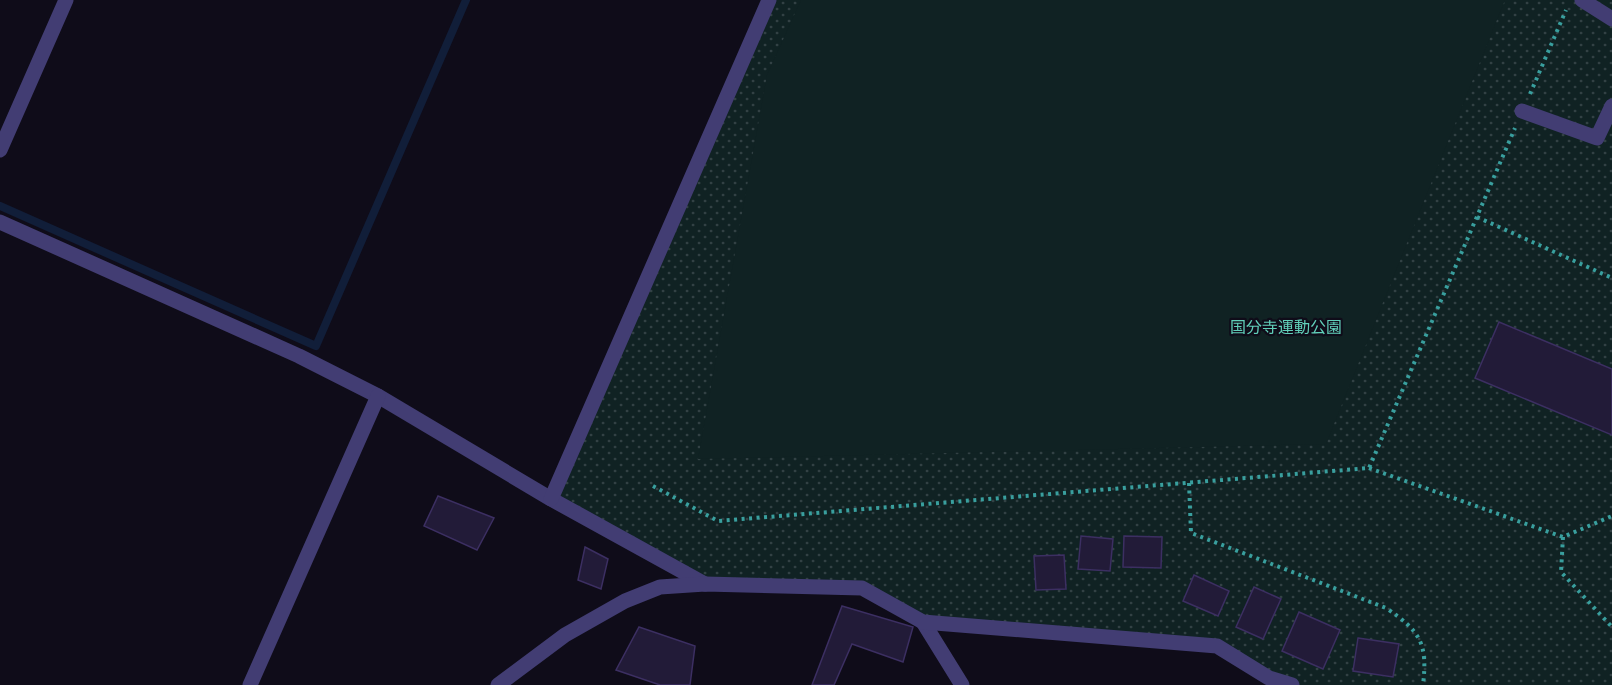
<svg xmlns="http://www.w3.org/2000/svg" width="1612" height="685" viewBox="0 0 1612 685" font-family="'Open Sans','Noto Sans JP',sans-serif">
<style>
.grass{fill:url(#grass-dots)}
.pitch{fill:#102223}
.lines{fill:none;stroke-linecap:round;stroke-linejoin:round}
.stream{stroke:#111e39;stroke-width:8}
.building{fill:#221b38;stroke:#3c2f62;stroke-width:1.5}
.path{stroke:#399f9e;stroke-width:4;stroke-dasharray:3 4.5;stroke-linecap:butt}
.minor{stroke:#423d73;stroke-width:15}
.labels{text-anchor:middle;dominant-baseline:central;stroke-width:4.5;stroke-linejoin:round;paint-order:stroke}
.park-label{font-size:16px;fill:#61cfb9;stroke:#0f0c19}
</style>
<defs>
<pattern id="grass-dots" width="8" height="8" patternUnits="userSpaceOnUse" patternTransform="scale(1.5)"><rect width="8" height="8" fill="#102223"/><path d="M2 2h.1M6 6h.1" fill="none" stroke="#324144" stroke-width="1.8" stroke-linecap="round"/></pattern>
</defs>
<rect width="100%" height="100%" fill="#0f0c19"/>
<!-- grass -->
<path class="grass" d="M769,0h843v685h-332l-63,-39 -294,-24 -61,-34 -157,-4 -154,-85z"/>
<!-- pitch -->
<path class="pitch" d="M801,0h704l-179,444 -628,15 69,-384z"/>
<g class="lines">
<!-- stream -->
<path class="stream" d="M0,206l316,140 150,-346"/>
</g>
<!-- building -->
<g class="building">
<path d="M1499,322l113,47v66l-137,-57z"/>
<path d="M438,496l56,22 -17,32 -53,-24z"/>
<path d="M1081,536l32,3 -3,32 -32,-2z"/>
<path d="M1124,536l38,1 -1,31 -38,-1z"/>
<path d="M585,547l23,12 -7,30 -23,-9z"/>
<path d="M1064,555l2,34 -30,1 -2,-34z"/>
<path d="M1194,575l35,16 -11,25 -35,-15z"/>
<path d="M1254,587l27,12 -18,40 -27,-12z"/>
<path d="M842,606l71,21 -10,35 -51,-18 -18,41h-22z"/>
<path d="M1299,612l41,18 -17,39 -41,-18z"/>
<path d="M639,627l56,19 -5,39h-30l-44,-15z"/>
<path d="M1358,638l41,6 -6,33 -40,-6z"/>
</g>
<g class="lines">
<!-- path -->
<g class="path">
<path d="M1530,94l36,-84"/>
<path d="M1477,217l135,61"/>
<path d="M1369,468l194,69 49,-21"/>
<path d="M1189,483l2,50 195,75c34,23 42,35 37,77"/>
<path d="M653,486l65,35 651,-53 146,-340"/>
<path d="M1563,537l-2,35 51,55"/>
</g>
<!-- minor -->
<g class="minor">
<path d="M1582,0l30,19"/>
<path d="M1522,111l75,27 15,-32"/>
<path d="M0,150l66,-150"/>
<path d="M0,222l299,134 79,40 173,103 154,85"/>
<path d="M551,499l218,-499"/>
<path d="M923,622l39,63"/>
<path d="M250,685l128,-289"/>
<path d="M498,685l67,-50 60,-34 35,-14 45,-3 157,4 61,34 294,24 52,32 23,7"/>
</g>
</g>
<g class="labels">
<!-- park labels -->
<g class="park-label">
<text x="1286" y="327">国分寺運動公園</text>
</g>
</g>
</svg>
